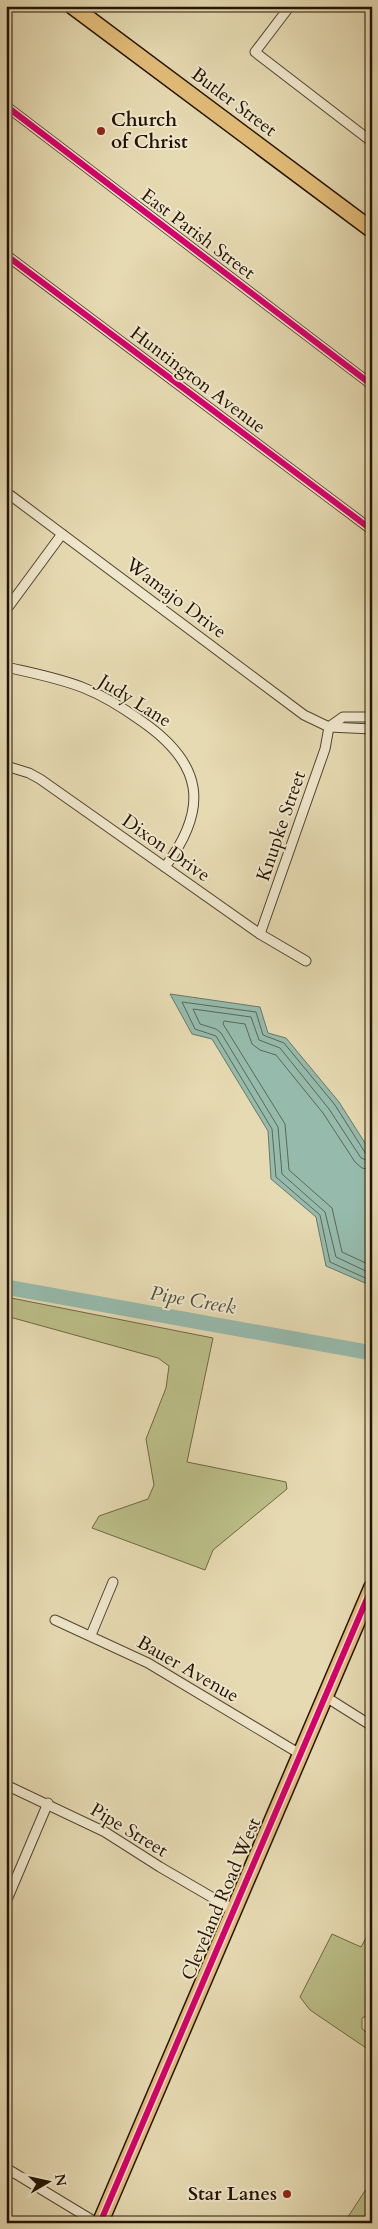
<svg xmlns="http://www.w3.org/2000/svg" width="378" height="2229" viewBox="0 0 378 2229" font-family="Cardo,serif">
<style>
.green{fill:#bbbe88;stroke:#6f6844}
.water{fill:#96bbad;stroke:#687868}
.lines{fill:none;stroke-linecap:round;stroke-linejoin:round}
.shore{stroke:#5c6757;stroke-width:1}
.river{stroke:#96bbad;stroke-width:15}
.minor-casing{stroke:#54452d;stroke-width:11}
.primary-casing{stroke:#231301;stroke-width:18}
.minor{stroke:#efe7cd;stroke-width:9}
.primary{stroke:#e3bd79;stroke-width:15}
.cycleway-casing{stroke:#efe7cd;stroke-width:9}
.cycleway{stroke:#d6006c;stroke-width:6}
.poi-dot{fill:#8f2418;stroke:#efe7cd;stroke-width:2}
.labels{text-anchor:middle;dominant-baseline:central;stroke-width:4;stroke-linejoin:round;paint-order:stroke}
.street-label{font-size:19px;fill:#231301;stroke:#efe7cd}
.poi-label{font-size:19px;font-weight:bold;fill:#231301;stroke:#efe7cd;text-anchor:start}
.water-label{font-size:20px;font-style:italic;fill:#4b4e3d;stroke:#efe7cd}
</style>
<rect width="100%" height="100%" fill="#e6dab2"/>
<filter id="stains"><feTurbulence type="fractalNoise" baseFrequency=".004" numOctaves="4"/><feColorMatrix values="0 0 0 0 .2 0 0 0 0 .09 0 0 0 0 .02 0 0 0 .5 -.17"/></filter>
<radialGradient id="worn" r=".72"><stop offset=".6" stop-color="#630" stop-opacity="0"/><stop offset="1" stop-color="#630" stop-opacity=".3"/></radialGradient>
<!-- green -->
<g class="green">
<path d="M6,1297l207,41 -26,124 99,20 1,7 -74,61 -8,20 -113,-42 7,-12 49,-17 6,-14 -8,-46 20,-51 3,-22 -11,-8 -152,-42z"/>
<path d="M372,1927v86l-10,5v11l10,7v16l-62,-42 -10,-13 32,-63 29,13z"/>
<path d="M372,2180v29l-10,14h-18z"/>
</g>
<!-- water -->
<path class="water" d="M170,994l90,13 8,26 18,5 53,64 33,52v132l-46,-20 -10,-49 -45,-38 -3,-48 -56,-92 -20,-5z"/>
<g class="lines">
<!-- shore -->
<g class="shore">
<path d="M372,1156l-6,-2 -31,-49 -51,-62 -21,-8 -7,-23 -74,-10 13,27 21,7 56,93 4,48 44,38 10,47 42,19"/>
<path d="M372,1162l-11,-4 -32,-49 -49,-61 -21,-8 -8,-23 -58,-8 7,15 16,5 5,4 57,94 4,47 43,38 11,45 36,17"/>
<path d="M372,1170l-10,-2 -7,-6 -32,-49 -47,-58 -16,-5 -8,-6 -7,-20 -21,-3 -1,3 62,100 4,46 43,38 10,44 30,14"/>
</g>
<!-- river -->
<path class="river" d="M6,1287l366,66"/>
<defs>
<g id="minor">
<path d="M290,6l-35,46 117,90"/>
<path d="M6,10l3,-4"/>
<path d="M6,106l366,279"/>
<path d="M6,255l366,275"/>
<path d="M6,492l298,223 25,12 43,2"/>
<path d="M6,610l56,-76"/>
<path d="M6,667c26,6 53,11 78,21 20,8 39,20 56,32 63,43 70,87 25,147"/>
<path d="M329,727l14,-10h29"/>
<path d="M6,766l23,7 11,6 220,155 46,27"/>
<path d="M260,934l65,-185 4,-22"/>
<path d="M55,1620l93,43 152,91"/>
<path d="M91,1635l22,-53"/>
<path d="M326,1697l46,29"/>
<path d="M6,1785l99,47 55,35 72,42"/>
<path d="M6,1902l42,-99"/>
<path d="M6,2168l91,55"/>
</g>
<g id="primary">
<path d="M72,6l300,224"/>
<path d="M100,2223l272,-636"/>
</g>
</defs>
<!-- minor casing -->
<use href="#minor" class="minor-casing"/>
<!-- primary casing -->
<use href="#primary" class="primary-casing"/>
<!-- minor -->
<use href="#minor" class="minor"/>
<!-- primary -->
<use href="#primary" class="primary"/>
<defs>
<g id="cycleway">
<path d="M6,106l366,279"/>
<path d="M6,255l366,275"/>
<path d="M100,2223l272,-636"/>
</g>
</defs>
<!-- cycleway casing -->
<use href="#cycleway" class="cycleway-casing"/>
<!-- cycleway -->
<use href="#cycleway" class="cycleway"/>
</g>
<!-- markers -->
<g class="poi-dot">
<circle cx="101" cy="131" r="5"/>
<circle cx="287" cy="2194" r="5"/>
</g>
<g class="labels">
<!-- street labels -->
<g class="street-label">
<text transform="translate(234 102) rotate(37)">Butler Street</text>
<text transform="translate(198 234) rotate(37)">East Parish Street</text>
<text transform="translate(198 380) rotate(37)">Huntington Avenue</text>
<text transform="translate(176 598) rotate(37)">Wamajo Drive</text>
<text transform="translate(135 701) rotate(32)">Judy Lane</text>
<text transform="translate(281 826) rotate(-71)">Knupke Street</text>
<text transform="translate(166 848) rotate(35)">Dixon Drive</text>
<text transform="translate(188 1669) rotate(30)">Bauer Avenue</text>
<text transform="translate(129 1830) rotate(31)">Pipe Street</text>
<text transform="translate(221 1899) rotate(-67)">Cleveland Road West</text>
</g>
<!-- poi labels -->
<g class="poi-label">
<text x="111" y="120">Church<tspan x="111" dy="22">of Christ</tspan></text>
<text x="277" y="2194" text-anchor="end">Star Lanes</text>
</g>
<!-- water labels -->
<g class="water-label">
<text transform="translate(193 1300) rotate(10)">Pipe Creek</text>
</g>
</g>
<!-- margin -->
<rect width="378" height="2229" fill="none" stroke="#e6dab2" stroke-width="25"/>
<rect x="8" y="8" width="363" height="2214" fill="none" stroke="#231301" stroke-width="2.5"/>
<rect x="12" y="12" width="353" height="2204" fill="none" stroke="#231301"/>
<!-- north arrow -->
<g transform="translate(48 2182) rotate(81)" stroke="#efe7cd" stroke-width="4" paint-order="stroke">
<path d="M0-4L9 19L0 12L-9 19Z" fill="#231301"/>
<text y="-8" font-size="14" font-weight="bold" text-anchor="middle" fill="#231301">N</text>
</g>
<rect width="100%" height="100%" filter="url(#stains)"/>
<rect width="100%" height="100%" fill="url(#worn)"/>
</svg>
